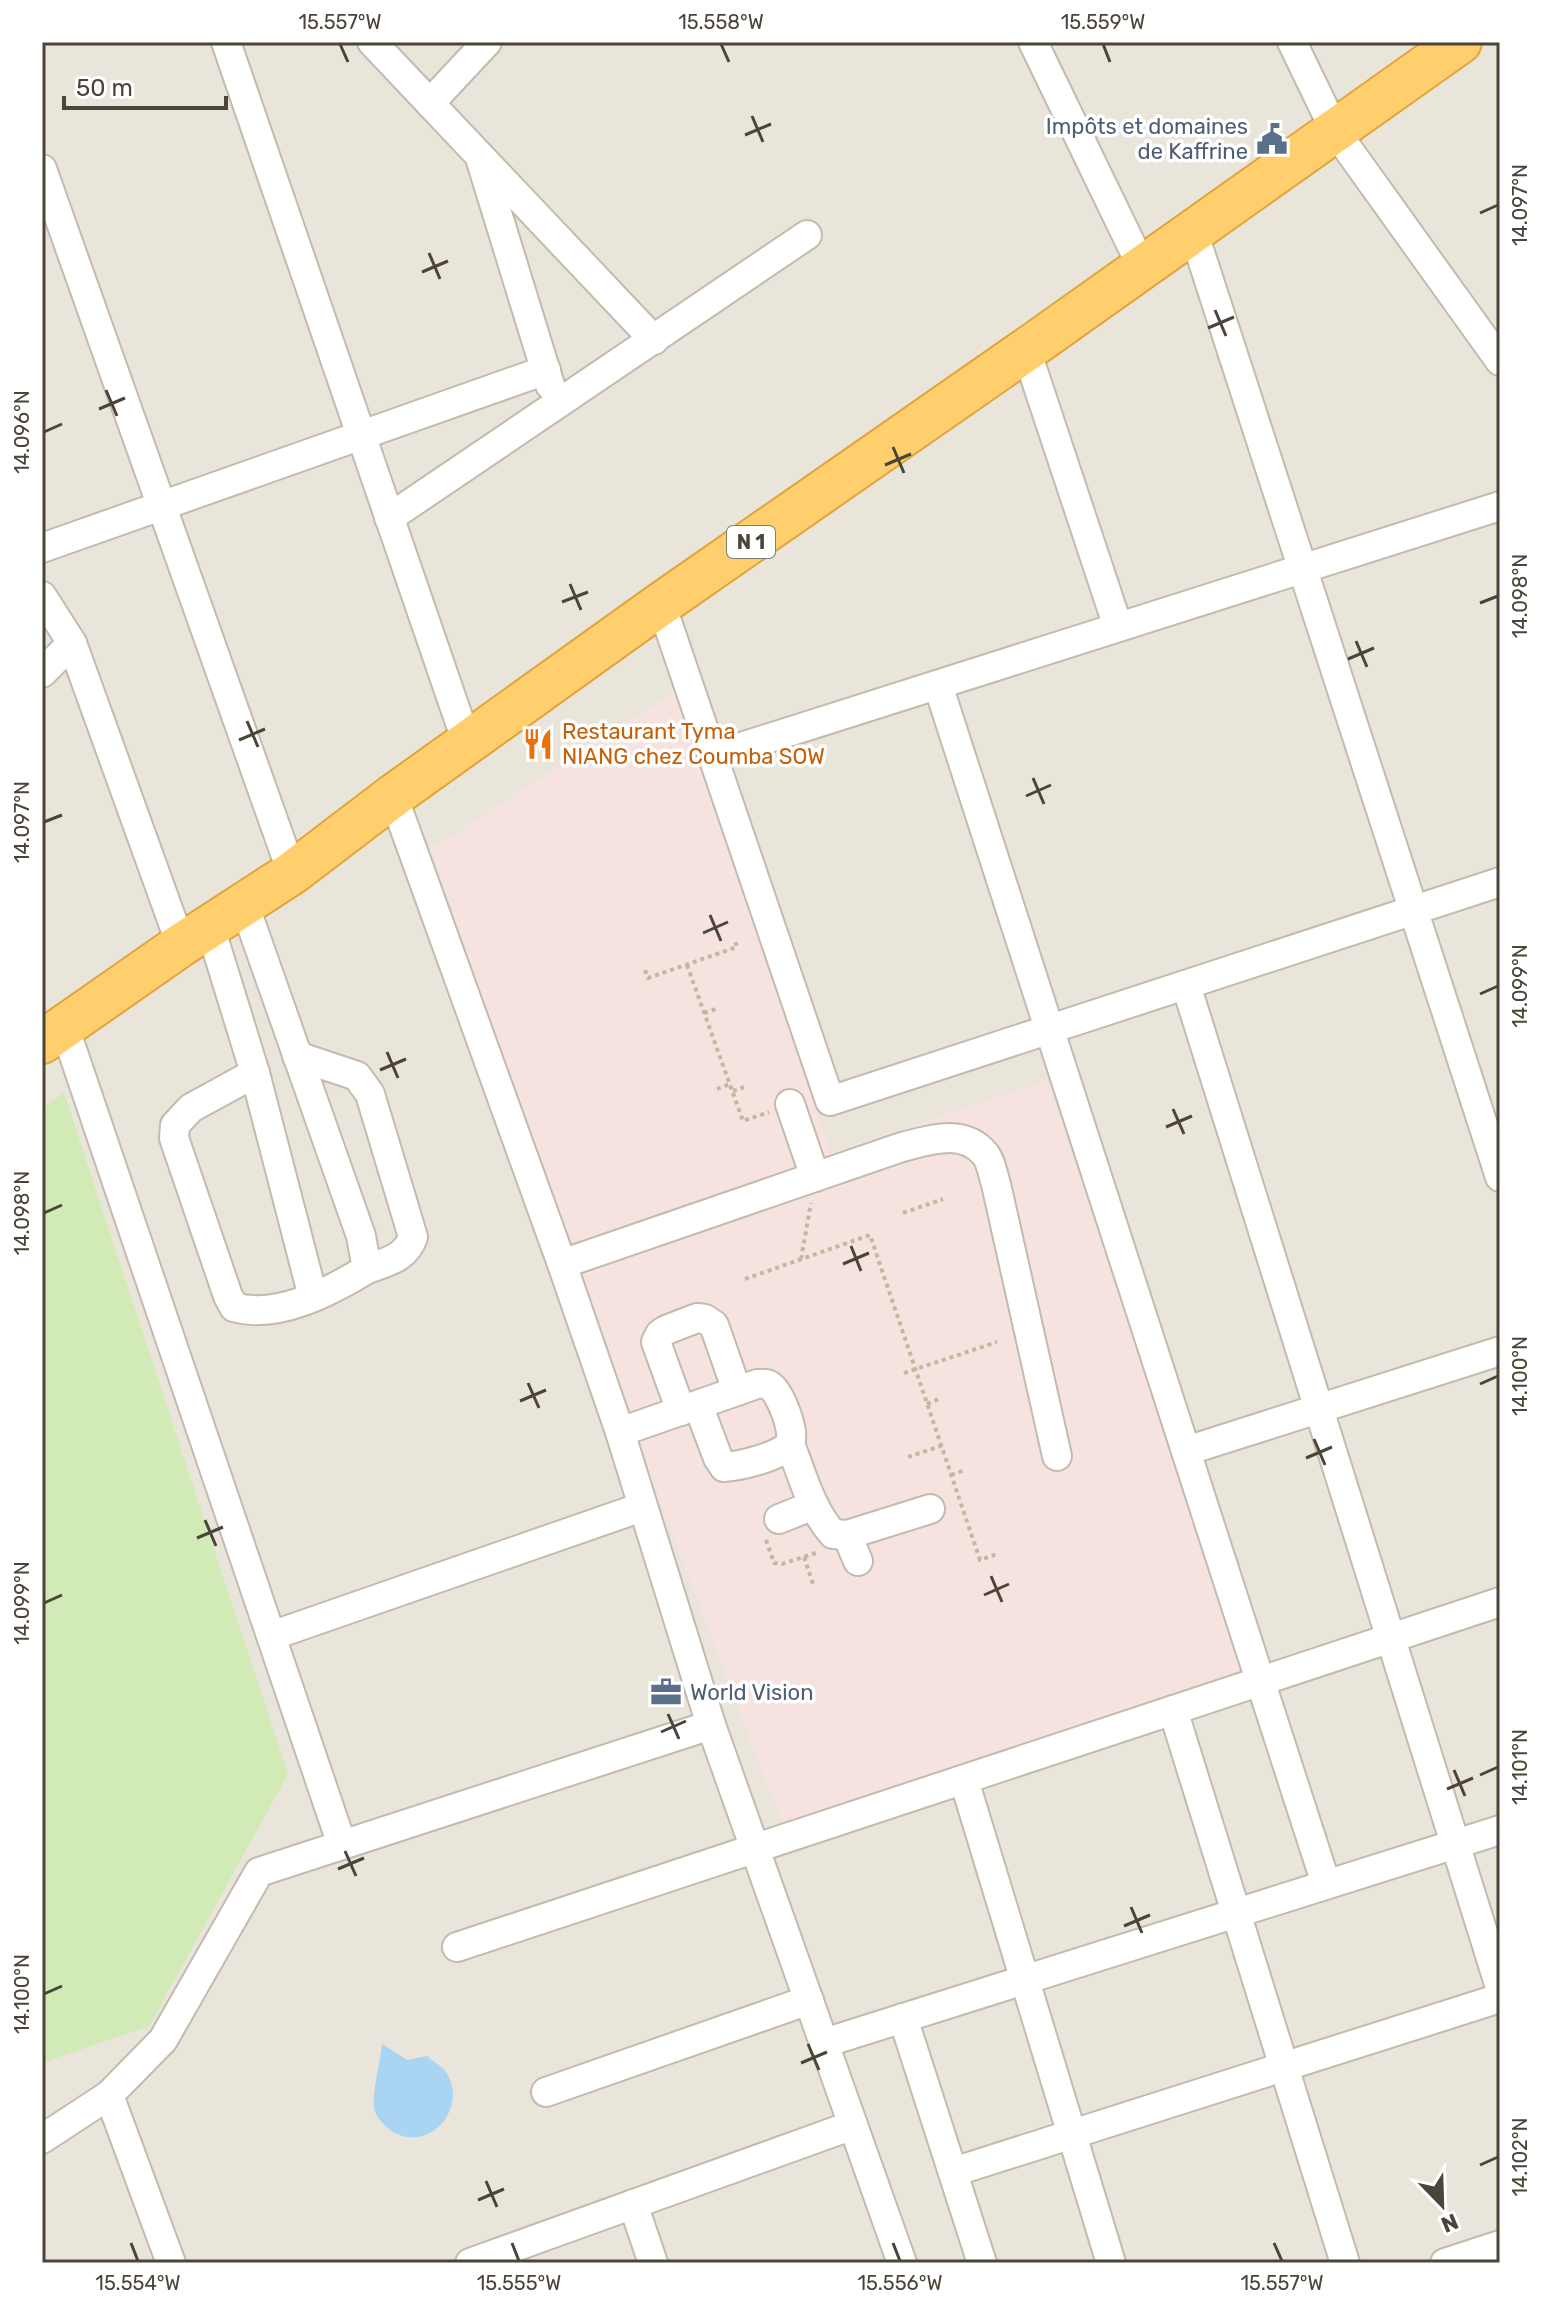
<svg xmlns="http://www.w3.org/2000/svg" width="1542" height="2305" viewBox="0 0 1542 2305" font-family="Rubik,sans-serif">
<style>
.residential{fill:#eae5da}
.medical{fill:#f6e3e0}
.green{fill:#d2eab5}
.water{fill:#a9d4f2}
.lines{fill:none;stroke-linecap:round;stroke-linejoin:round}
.minor-casing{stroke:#c2bbae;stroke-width:32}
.highway-casing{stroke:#e0a43c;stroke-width:46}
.path{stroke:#c4b79f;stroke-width:4;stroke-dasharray:4 4;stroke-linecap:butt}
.minor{stroke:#fff;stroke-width:28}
.highway{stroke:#ffcf6e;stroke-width:42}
.ticks{fill:none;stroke:#4b4439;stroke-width:3}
.labels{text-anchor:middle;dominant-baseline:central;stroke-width:7;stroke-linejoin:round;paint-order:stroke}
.shield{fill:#fff;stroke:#817c74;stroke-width:2}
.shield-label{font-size:20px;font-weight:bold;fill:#4b4439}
.service-label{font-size:22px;fill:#4e5e75;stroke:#fff;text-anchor:end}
.food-label{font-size:22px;fill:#c56008;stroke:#fff;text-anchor:start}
.neatline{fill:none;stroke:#4b4439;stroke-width:3}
.ticks-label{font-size:20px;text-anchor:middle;fill:#4b4439}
</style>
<rect width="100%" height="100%" fill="#f6f3ec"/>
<!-- residential -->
<rect class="residential" x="42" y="42" width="1458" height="2221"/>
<!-- medical -->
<path class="medical" d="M674,692l157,461 216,-73 201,592 -466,151 -155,-408 -196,-566z"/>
<!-- green -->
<path class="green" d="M64,1093l224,681 -139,252 -107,37v-955z"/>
<!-- water -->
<path class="water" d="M382,2044l25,16 20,-4c5,5 15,10 19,16 22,33 -12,78 -49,62 -9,-4 -18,-13 -22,-22 -5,-13 6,-52 7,-68z"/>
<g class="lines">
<defs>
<g id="minor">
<path d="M226,42l241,701"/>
<path d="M372,42l282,298"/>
<path d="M1033,42l109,225"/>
<path d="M1292,42l43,89 165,230"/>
<path d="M430,103l57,-61"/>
<path d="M481,161l69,224"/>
<path d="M42,169l250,704"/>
<path d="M1193,231l307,946"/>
<path d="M1026,350l92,277"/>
<path d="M389,518l418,-283"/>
<path d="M42,548l504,-178"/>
<path d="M42,596l30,47 109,302"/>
<path d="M661,604l169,497 670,-219"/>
<path d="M42,673l30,-30"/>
<path d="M938,685l388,1199"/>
<path d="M713,756l787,-250"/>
<path d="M393,796l169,468 58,168 91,293 191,538"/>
<path d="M244,904l117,332 6,33c-36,22 -90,51 -133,38l-6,-11 -54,-158 1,-13 16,-17 64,-35"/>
<path d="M210,927l45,146 58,224"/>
<path d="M1186,985l314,1002"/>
<path d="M64,1026l278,819"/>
<path d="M297,1056l60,20 13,18 43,143c-7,21 -26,25 -46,32"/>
<path d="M790,1104l25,73"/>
<path d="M562,1264l340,-117c28,-7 61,-19 83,7 6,7 8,21 11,30l61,272"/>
<path d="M681,1411l-25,-69 4,-8 6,-4 31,-12 8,1 9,6 23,66"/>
<path d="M620,1432l137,-48c4,0 8,-1 12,1 11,6 27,48 21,58 -9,14 -51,23 -66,24l-6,-9 -20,-53"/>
<path d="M790,1444c12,30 21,66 43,90l14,1 83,-26"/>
<path d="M1186,1451l314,-100"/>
<path d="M779,1519l35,-14"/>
<path d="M847,1535l11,26"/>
<path d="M271,1636l371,-129"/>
<path d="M1173,1710l172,553"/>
<path d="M964,1780l147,483"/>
<path d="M457,1947l1043,-345"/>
<path d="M903,2018l79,245"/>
<path d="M824,2043l676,-213"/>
<path d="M546,2092l263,-92"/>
<path d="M109,2095l62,168"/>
<path d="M42,2139l67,-44 54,-55 96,-168 452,-147"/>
<path d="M953,2172l547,-174"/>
<path d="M633,2204l20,59"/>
<path d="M470,2263l383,-138"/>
<path d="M1445,2263l55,-18"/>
</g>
<path id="highway" d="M42,1042l139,-97 111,-72 101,-77 268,-192 365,-254 434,-308"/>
</defs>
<!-- minor casing -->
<use href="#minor" class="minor-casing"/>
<!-- highway casing -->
<use href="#highway" class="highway-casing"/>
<!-- path -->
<g class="path">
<path d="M687,965l56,156 26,-9"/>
<path d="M645,970l3,8 89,-31 -2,-6"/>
<path d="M704,1013l15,-5"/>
<path d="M717,1089l13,-5"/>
<path d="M733,1091l11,-4"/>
<path d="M903,1213l40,-14"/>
<path d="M801,1259l10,-56"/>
<path d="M745,1279l125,-44 110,325 17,-6"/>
<path d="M904,1373l93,-31"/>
<path d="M927,1404l12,-5"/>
<path d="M908,1457l33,-11"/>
<path d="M951,1475l14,-5"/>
<path d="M766,1540l8,23 8,1 37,-12"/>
<path d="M804,1557l9,27"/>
</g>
<!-- minor -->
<use href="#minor" class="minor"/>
<!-- highway -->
<use href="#highway" class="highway"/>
</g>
<!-- ticks -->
<path class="ticks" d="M340,44l8,18M721,44l8,18M1103,44l7,18M752,116l11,26M745,135l26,-11M1480,213l18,-8M429,253l11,26M422,272l26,-11M1215,310l11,26M1208,328l26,-11M106,390l11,26M99,409l26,-11M44,432l18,-8M893,447l11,26M885,465l26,-11M570,584l11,26M562,602l26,-10M1480,603l18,-7M1356,641l11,26M1348,659l26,-11M247,721l11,26M239,740l26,-11M1033,778l11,26M1026,796l25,-11M44,822l18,-7M710,915l11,26M703,933l25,-11M1480,994l18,-8M387,1052l11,26M380,1070l26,-11M1173,1109l11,25M1166,1127l26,-11M44,1213l18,-8M851,1246l10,25M843,1264l26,-11M528,1383l11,25M1480,1384l18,-8M520,1401l26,-11M1314,1439l11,26M1306,1458l26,-11M205,1520l11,26M197,1538l26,-11M991,1576l11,26M984,1595l25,-11M44,1603l18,-8M668,1714l11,25M661,1732l25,-11M1454,1770l11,26M1480,1775l18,-8M1447,1789l26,-11M345,1851l11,25M338,1869l26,-11M1131,1907l11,26M1124,1926l26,-11M44,1994l18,-8M808,2044l11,26M801,2063l26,-11M1480,2165l18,-8M486,2181l11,26M478,2200l26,-11M131,2243l7,18M512,2243l7,18M893,2243l7,18M1274,2243l8,18"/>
<!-- icons -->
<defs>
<symbol id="civic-bare" viewBox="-9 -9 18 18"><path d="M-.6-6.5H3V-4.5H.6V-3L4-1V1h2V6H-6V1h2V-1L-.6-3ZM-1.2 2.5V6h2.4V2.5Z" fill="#5c6f8a" stroke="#fff" stroke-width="2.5" paint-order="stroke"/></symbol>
<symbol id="restaurant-bare" viewBox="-9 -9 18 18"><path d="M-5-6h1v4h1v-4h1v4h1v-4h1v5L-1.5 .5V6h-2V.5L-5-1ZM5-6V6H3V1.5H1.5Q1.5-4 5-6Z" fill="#e8710a" stroke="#fff" stroke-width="2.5" paint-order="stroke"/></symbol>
<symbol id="office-bare" viewBox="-9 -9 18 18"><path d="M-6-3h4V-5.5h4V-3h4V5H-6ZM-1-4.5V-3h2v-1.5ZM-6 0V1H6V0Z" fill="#5c6f8a" stroke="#fff" stroke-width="2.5" paint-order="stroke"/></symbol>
</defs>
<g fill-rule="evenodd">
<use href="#civic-bare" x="1250" y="117" width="44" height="44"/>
<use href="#restaurant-bare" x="516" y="722" width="44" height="44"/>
<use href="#office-bare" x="644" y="1670" width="44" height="44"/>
</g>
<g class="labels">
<!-- shield labels -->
<rect class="shield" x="727" y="526" width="48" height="32" rx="6"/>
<g class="shield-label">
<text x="751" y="542">N 1</text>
</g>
<!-- service labels -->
<g class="service-label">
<text x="1248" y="126">Impôts et domaines<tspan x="1248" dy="25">de Kaffrine</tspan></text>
<text x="690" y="1692" text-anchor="start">World Vision</text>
</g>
<!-- food labels -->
<g class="food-label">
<text x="562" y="731">Restaurant Tyma<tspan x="562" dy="25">NIANG chez Coumba SOW</tspan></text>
</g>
</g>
<!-- border -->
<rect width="1542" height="2305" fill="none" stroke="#ffffff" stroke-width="88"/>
<!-- north arrow -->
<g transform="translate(1442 2205) rotate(157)" stroke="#ffffff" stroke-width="6" paint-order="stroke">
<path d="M0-6L14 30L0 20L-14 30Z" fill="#4b4439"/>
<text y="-12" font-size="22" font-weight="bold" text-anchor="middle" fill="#4b4439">N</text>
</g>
<!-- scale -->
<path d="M64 96v12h162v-12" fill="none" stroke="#4b4439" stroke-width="4"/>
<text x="76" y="96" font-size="24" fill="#4b4439" stroke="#ffffff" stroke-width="6" paint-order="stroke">50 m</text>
<rect x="44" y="44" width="1454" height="2217" class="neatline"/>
<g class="ticks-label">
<text x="340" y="29">15.557°W</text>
<text x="721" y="29">15.558°W</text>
<text x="1103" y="29">15.559°W</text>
<text transform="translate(1520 205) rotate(-90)" y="7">14.097°N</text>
<text transform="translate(22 432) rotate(-90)" y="7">14.096°N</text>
<text transform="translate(1520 596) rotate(-90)" y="7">14.098°N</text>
<text transform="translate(22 822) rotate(-90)" y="7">14.097°N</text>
<text transform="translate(1520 986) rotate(-90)" y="7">14.099°N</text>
<text transform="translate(22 1213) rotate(-90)" y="7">14.098°N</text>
<text transform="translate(1520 1376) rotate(-90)" y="7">14.100°N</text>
<text transform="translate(22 1603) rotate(-90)" y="7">14.099°N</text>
<text transform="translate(1520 1767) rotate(-90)" y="7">14.101°N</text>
<text transform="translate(22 1994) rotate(-90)" y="7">14.100°N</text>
<text transform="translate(1520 2157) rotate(-90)" y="7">14.102°N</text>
<text x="138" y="2290">15.554°W</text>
<text x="519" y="2290">15.555°W</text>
<text x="900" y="2290">15.556°W</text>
<text x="1282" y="2290">15.557°W</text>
</g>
</svg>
